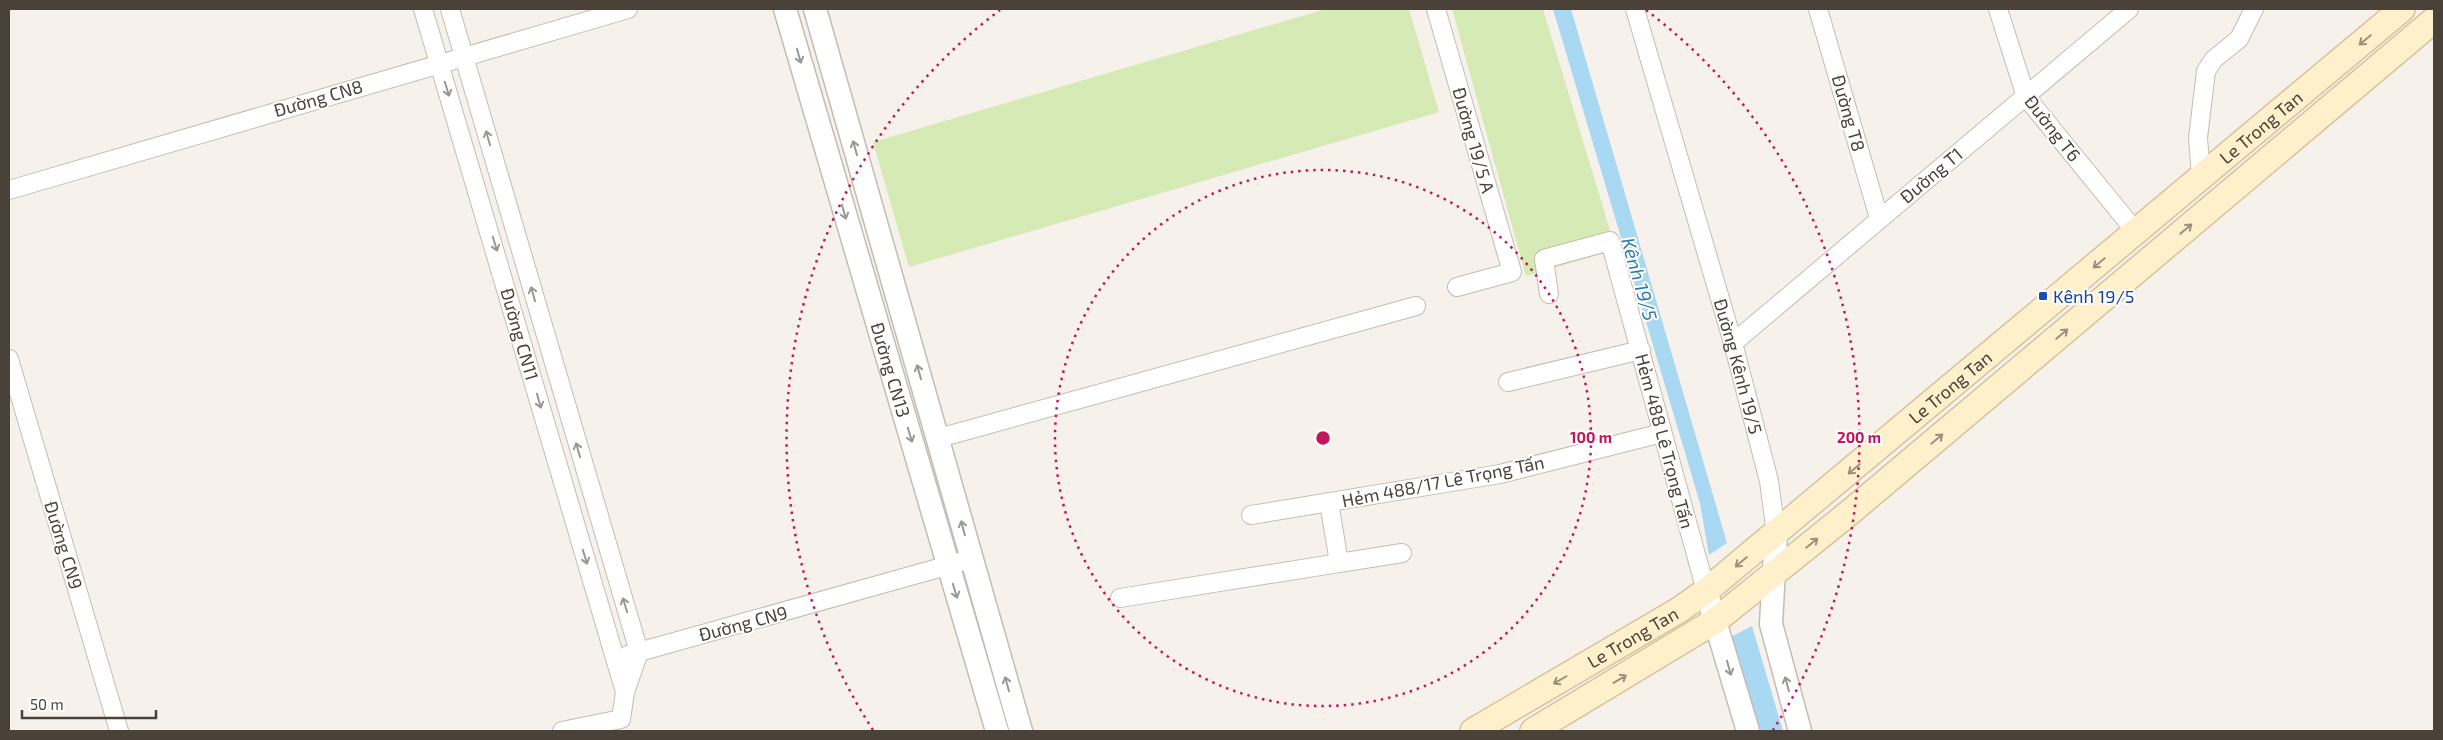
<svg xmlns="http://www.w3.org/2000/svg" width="2443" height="740" viewBox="0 0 2443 740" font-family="'Exo 2',sans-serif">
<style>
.green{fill:#d5eab4}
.water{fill:#a8d8f2}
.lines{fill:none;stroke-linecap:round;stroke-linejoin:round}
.minor-casing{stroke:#c5bcb1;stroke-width:20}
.tertiary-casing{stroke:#c5bcb1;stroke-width:25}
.secondary-casing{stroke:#d6c39b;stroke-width:28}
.minor{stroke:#fff;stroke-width:18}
.tertiary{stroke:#fff;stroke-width:22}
.secondary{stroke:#fff0cc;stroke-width:25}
.oneway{stroke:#9b907b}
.oneway2{stroke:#9b9792}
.ring{fill:none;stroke:#c2185b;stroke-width:2.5;stroke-dasharray:2.5 5}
.transit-dot{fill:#1a4fb4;stroke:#fff;stroke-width:2}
.labels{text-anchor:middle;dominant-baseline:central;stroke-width:4;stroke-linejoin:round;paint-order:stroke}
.street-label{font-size:18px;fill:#4a4239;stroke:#fff}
.transit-label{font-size:18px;fill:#164399;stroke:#fff;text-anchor:start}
.water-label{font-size:19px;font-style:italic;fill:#2c7ba8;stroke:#fff}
.centre{fill:#c2185b;stroke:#fff;stroke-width:2.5}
.ring-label{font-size:15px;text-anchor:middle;font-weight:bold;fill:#c2185b;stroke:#fff;stroke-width:4;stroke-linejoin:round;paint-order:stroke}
</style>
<rect width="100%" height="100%" fill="#f6f2eb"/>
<!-- green -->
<g class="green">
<path d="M1326,9h83l30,103 -530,155 -36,-125z"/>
<path d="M1452,9h91l73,241 -90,26z"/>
</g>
<!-- water -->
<g class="water">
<path d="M1553,9h18l156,534 -18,12 -9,-52z"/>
<path d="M1752,626l31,105h-24l-28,-94z"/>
</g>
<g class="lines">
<defs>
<g id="minor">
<path d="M423,9l202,683"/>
<path d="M450,9l189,643"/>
<path d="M1436,9l76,263 -55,15"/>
<path id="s1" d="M1635,9l98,334 36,138 7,53"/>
<path d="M1818,9l61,209"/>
<path d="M1998,9l28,88 110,135"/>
<path d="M2201,177l-3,-39 8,-67 8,-12 25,-20 15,-30"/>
<path d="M9,190l619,-181"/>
<path d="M1549,294l-5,-35 66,-18 96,350"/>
<path d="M1733,343l396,-334"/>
<path d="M9,359l110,372"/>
<path d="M1508,382l133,-32"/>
<path d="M939,438l477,-132"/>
<path d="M1329,502l10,61 63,-10"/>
<path d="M1251,515l249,-41 162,-41"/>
<path d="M1120,598l219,-35"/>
<path d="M628,655l343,-96"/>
<path d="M562,731l59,-12 4,-27 14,-40"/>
</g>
<g id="tertiary">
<path id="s2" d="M785,9l212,722"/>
<path d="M815,9l206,722"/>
<path d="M1776,534l-5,90 29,107"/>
<path d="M1706,591l42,140"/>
</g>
<g id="secondary">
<path id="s3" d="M1473,731l206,-121 27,-19 696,-582"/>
<path d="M1533,731l182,-110 134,-108 585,-493"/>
</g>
</defs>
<!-- minor casing -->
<use href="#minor" class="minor-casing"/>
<!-- tertiary casing -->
<use href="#tertiary" class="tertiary-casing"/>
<!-- secondary casing -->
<use href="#secondary" class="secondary-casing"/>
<!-- minor -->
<use href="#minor" class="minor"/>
<!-- tertiary -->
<use href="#tertiary" class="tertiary"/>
<!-- secondary -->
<use href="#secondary" class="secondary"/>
</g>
<!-- one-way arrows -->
<defs><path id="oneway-shaft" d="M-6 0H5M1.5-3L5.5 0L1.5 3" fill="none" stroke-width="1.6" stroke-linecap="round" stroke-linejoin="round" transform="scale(1.25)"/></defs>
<g class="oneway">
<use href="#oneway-shaft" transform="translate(2365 40) rotate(140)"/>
<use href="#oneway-shaft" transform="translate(2186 229) rotate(-40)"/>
<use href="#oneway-shaft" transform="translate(2099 263) rotate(140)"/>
<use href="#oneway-shaft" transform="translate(2062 334) rotate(-40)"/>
<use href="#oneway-shaft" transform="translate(1937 439) rotate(-40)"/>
<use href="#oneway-shaft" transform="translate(1854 469) rotate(140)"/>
<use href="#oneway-shaft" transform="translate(1812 543) rotate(-39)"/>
<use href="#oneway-shaft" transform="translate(1741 562) rotate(140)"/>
<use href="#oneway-shaft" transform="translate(1620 679) rotate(-31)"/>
<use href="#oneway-shaft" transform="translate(1560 680) rotate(150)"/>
</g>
<g class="oneway2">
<use href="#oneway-shaft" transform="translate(799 56) rotate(74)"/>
<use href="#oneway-shaft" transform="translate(447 89) rotate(73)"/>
<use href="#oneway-shaft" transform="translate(488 138) rotate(-106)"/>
<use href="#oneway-shaft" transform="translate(855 148) rotate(-106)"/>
<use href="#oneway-shaft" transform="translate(844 212) rotate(74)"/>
<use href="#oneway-shaft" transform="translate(495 244) rotate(73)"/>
<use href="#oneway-shaft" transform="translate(533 294) rotate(-106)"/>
<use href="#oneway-shaft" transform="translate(919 372) rotate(-106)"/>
<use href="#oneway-shaft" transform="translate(539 401) rotate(74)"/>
<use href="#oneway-shaft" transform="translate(910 435) rotate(73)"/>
<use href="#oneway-shaft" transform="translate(578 450) rotate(-106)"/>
<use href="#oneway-shaft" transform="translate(963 528) rotate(-105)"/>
<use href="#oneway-shaft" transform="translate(585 557) rotate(73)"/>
<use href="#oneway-shaft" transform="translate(955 591) rotate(73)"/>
<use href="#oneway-shaft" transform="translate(625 605) rotate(-107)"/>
<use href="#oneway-shaft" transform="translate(1729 668) rotate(74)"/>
<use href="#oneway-shaft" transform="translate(1007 684) rotate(-106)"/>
<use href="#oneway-shaft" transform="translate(1787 684) rotate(-105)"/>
</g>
<!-- distance rings -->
<g class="ring">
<circle cx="1323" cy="438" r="268"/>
<path d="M873 730A536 536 0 0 1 1000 10M1646 10A536 536 0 0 1 1773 730"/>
</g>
<!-- markers -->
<rect class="transit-dot" x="2038" y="291" width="10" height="10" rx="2.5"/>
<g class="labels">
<!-- street labels -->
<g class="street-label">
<text transform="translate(318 98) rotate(-16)">Đường CN8</text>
<text transform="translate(1849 113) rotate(74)">Đường T8</text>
<text stroke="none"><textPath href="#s3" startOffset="995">Le Trong Tan</textPath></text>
<text transform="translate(2053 128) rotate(52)">Đường T6</text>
<text transform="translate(1474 140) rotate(74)">Đường 19/5 A</text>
<text transform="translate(1931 175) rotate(-40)">Đường T1</text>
<text transform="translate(520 334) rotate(74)">Đường CN11</text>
<text stroke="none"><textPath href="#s1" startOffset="372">Đường Kênh 19/5</textPath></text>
<text stroke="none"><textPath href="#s2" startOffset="376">Đường CN13</textPath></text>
<text stroke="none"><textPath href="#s3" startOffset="590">Le Trong Tan</textPath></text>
<text transform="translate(1665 441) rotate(75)">Hẻm 488 Lê Trọng Tấn</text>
<text transform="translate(1443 481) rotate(-11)">Hẻm 488/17 Lê Trọng Tấn</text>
<text transform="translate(64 545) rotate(73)">Đường CN9</text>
<text transform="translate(743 623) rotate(-15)">Đường CN9</text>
<text stroke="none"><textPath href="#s3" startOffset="185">Le Trong Tan</textPath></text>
</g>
<!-- transit labels -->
<g class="transit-label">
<text x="2053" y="296">Kênh 19/5</text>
</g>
<!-- water labels -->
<g class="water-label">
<text transform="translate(1640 279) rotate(74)">Kênh 19/5</text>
</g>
</g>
<circle cx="1323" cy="438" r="8" class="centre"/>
<g class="ring-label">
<text x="1591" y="443">100 m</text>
<text x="1859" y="443">200 m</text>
</g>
<!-- border -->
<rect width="2443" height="740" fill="none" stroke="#4a4239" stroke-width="20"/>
<!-- scale -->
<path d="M22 710v8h134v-8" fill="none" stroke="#4a4239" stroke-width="2.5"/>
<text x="30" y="710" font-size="15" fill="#4a4239" stroke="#ffffff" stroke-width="4" paint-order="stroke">50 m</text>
</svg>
